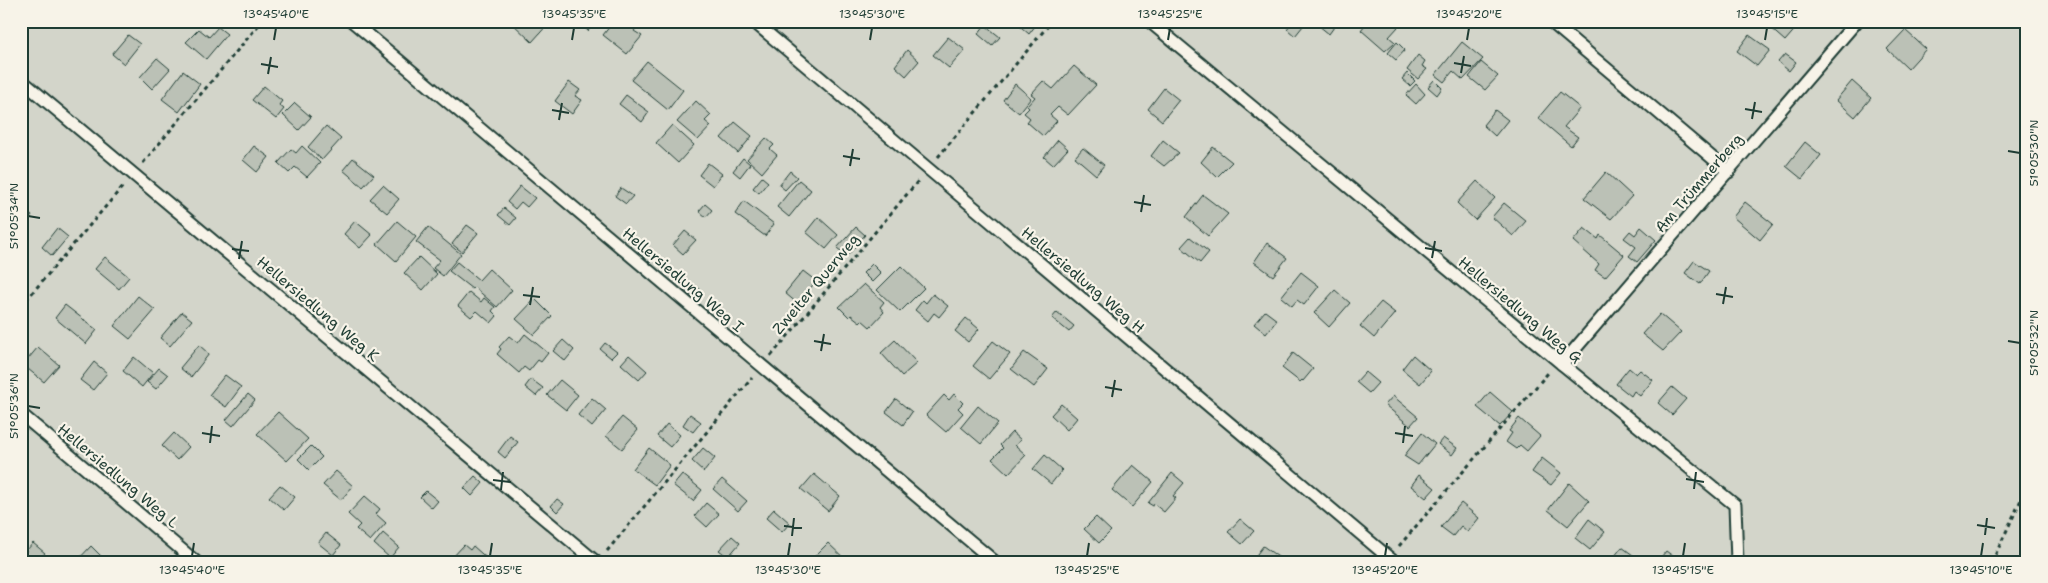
<svg xmlns="http://www.w3.org/2000/svg" width="2048" height="583" viewBox="0 0 2048 583" font-family="'Shantell Sans',sans-serif">
<style>
.green{fill:#d3d5ca;stroke:#79897f}
.building{fill:#bbc1b6;stroke:#1f3d34}
.lines{fill:none;stroke-linecap:round;stroke-linejoin:round}
.lane-casing{stroke:#1f3d34;stroke-width:15}
.path{stroke:#1f3d34;stroke-width:3;stroke-dasharray:4 4;stroke-linecap:butt}
.lane{stroke:#f7f3e8;stroke-width:11}
.ticks{fill:none;stroke:#1f3d34;stroke-width:2}
.labels{text-anchor:middle;dominant-baseline:central;stroke-width:4.5;stroke-linejoin:round;paint-order:stroke}
.street-label{font-size:15px;fill:#1f3d34;stroke:#f7f3e8}
.neatline{fill:none;stroke:#1f3d34;stroke-width:2}
.ticks-label{font-size:12px;text-anchor:middle;fill:#1f3d34}
</style>
<rect width="100%" height="100%" fill="#f7f3e8"/>
<filter id="ink" filterUnits="userSpaceOnUse"><feTurbulence type="fractalNoise" baseFrequency=".02" numOctaves="2"/><feDisplacementMap in="SourceGraphic" scale="10" xChannelSelector="R" yChannelSelector="G"/><feConvolveMatrix kernelMatrix="1 2 1 2 8 2 1 2 1" color-interpolation-filters="sRGB"/></filter>
<g filter="url(#ink)">
<!-- green -->
<rect class="green" x="21" y="21" width="2006" height="541"/>
<!-- building -->
<g class="building">
<path d="M510,21h36l3,2 -17,19z"/>
<path d="M577,21h19l-8,10z"/>
<path d="M614,21h21l4,3 -5,7 8,5 -15,18 -24,-19z"/>
<path d="M1014,21h25l-10,13z"/>
<path d="M1285,21h22l-12,15 -8,-7 3,-4z"/>
<path d="M1313,21h22l2,2 -8,11z"/>
<path d="M1368,21h23l7,6 -9,10 6,5 -10,9 -24,-21z"/>
<path d="M1772,21h21l5,5 -13,15 -17,-15z"/>
<path d="M985,25l15,12 -8,9 -14,-12z"/>
<path d="M218,27l9,7 -21,25 -20,-17 13,-13 10,8z"/>
<path d="M1905,30l21,19 -18,20 -21,-20z"/>
<path d="M128,35l12,9 -16,20 -12,-10z"/>
<path d="M1749,35l21,15 -13,16 -20,-15z"/>
<path d="M948,37l17,13 -16,18 -16,-13z"/>
<path d="M1397,42l8,8 -9,10 -8,-7z"/>
<path d="M1462,42l21,17 -20,21 -10,-9 -9,11 -9,-7z"/>
<path d="M907,50l12,11 -13,15 -11,-10z"/>
<path d="M1785,54l11,8 -7,9 -11,-9z"/>
<path d="M1418,55l7,6 -3,5 5,3 -9,10 -11,-9z"/>
<path d="M157,58l13,11 -18,20 -12,-12z"/>
<path d="M647,61l36,29 -15,20 -37,-30z"/>
<path d="M1481,62l17,14 -13,14 -16,-13z"/>
<path d="M1074,66l22,19 -28,30 -10,-8 -8,8 7,6 -14,15 -16,-14 3,-4 -6,-5 5,-5 -2,-2 8,-9 -4,-3 12,-13 10,8z"/>
<path d="M183,71l17,13 -21,28 -17,-13z"/>
<path d="M1407,73l8,8 -5,5 -8,-7z"/>
<path d="M1434,80l8,8 -5,7 -9,-8z"/>
<path d="M1852,81l19,17 -16,19 -19,-17z"/>
<path d="M569,82l11,8 -5,6 7,4 -10,14 -17,-13z"/>
<path d="M1015,84l16,14 -12,15 -16,-13z"/>
<path d="M1416,84l9,10 -9,10 -10,-9z"/>
<path d="M264,86l18,15 -3,4 5,4 -8,10 -24,-19z"/>
<path d="M1164,88l15,12 -17,21 -14,-12z"/>
<path d="M1560,92l20,16 -16,19 14,10 -7,9 -33,-28z"/>
<path d="M626,95l23,17 -7,10 -23,-18z"/>
<path d="M696,101l15,14 -6,6 6,5 -13,14 -21,-18z"/>
<path d="M295,103l16,14 -12,13 -16,-15z"/>
<path d="M1495,110l13,10 -13,16 -12,-11z"/>
<path d="M735,122l17,14 -14,17 -17,-15z"/>
<path d="M672,125l22,20 -16,18 -22,-20z"/>
<path d="M326,126l15,13 -19,21 -14,-13z"/>
<path d="M766,138l8,7 -4,4 7,6 -15,18 -15,-14z"/>
<path d="M1058,140l10,9 -15,16 -9,-8z"/>
<path d="M1163,140l16,13 -15,13 -13,-10z"/>
<path d="M1805,142l16,13 -19,24 -16,-13z"/>
<path d="M254,146l15,11 -12,15 -14,-12z"/>
<path d="M302,146l18,17 -13,14 -12,-10 -6,6 -11,-10 13,-14 5,4z"/>
<path d="M1213,147l19,15 -15,15 -16,-15z"/>
<path d="M1083,148l21,17 -8,10 -21,-18z"/>
<path d="M353,158l21,17 -11,12 -20,-17z"/>
<path d="M743,158l7,6 -10,13 -7,-6z"/>
<path d="M708,163l14,11 -9,12 -14,-11z"/>
<path d="M790,171l7,6 -12,13 -6,-5z"/>
<path d="M1606,172l26,24 -21,23 -27,-21z"/>
<path d="M762,177l6,5 -9,11 -6,-5z"/>
<path d="M799,180l12,10 -22,27 -12,-10z"/>
<path d="M1477,181l18,17 -20,22 -18,-17z"/>
<path d="M383,185l16,14 -12,14 -17,-14z"/>
<path d="M520,186l15,12 -8,9 -6,-5 -6,7 -8,-7z"/>
<path d="M621,188l12,8 -7,8 -11,-8z"/>
<path d="M1203,195l25,19 -20,22 -22,-19z"/>
<path d="M744,201l30,23 -9,12 -30,-22z"/>
<path d="M1745,202l28,22 -13,16 -27,-23z"/>
<path d="M1504,203l22,18 -13,15 -21,-19z"/>
<path d="M705,204l7,6 -6,7 -7,-6z"/>
<path d="M21,207l11,9 -8,10 -3,-2z"/>
<path d="M504,208l12,10 -6,7 -12,-10z"/>
<path d="M818,217l20,18 -12,14 -20,-17z"/>
<path d="M355,221l17,14 -12,13 -16,-14z"/>
<path d="M397,221l19,16 -20,24 -19,-17z"/>
<path d="M467,225l11,8 -16,19 -10,-8z"/>
<path d="M428,227l33,27 -18,22 -10,-8 7,-8 -24,-18z"/>
<path d="M856,227l9,8 -18,21 -10,-8z"/>
<path d="M1641,227l15,13 -19,22 -8,-6 7,-9 -12,-9 6,-7 5,4z"/>
<path d="M57,228l11,9 -16,19 -10,-9z"/>
<path d="M1584,228l14,11 2,-4 24,20 -19,22 -10,-7 4,-6 -26,-23z"/>
<path d="M685,231l11,9 -13,14 -10,-9z"/>
<path d="M1190,237l19,15 -9,11 -19,-16z"/>
<path d="M1267,243l20,15 -14,18 -19,-14z"/>
<path d="M105,257l24,20 -10,12 -24,-20z"/>
<path d="M419,257l18,17 -14,16 -19,-17z"/>
<path d="M1694,261l15,10 -9,13 -15,-11z"/>
<path d="M457,262l22,18 10,-11 23,21 -15,17 -23,-20 -2,2 -23,-18z"/>
<path d="M872,264l9,9 -9,9 -9,-9z"/>
<path d="M901,266l23,22 -24,24 -23,-22z"/>
<path d="M803,271l13,10 -18,23 -13,-11z"/>
<path d="M1301,272l18,14 -15,19 -7,-5 -5,6 -11,-9z"/>
<path d="M689,281l11,8 -7,8 -10,-8z"/>
<path d="M864,284l20,18 -4,5 4,5 -14,15 -8,-7 -2,2 -9,-7 -2,2 -10,-10z"/>
<path d="M1335,290l15,13 -21,24 -15,-14z"/>
<path d="M469,292l12,10 3,-4 11,9 -3,4 5,5 -6,7 -14,-12 -6,6 -13,-11z"/>
<path d="M933,294l15,12 -9,11 -5,-4 -6,8 -13,-11 8,-10 3,3z"/>
<path d="M138,296l17,14 -25,29 -16,-13z"/>
<path d="M535,299l17,17 -18,19 -18,-16z"/>
<path d="M1381,302l14,11 -21,25 -14,-12z"/>
<path d="M65,305l32,25 -11,14 -31,-26z"/>
<path d="M1265,311l12,9 -11,14 -12,-10z"/>
<path d="M182,312l10,8 -22,26 -10,-8z"/>
<path d="M1057,312l17,14 -5,6 -17,-14z"/>
<path d="M1660,314l21,18 -18,19 -21,-17z"/>
<path d="M966,318l13,11 -11,13 -13,-11z"/>
<path d="M525,334l23,19 -7,9 -3,-2 -9,11 -5,-4 -5,6 -22,-19 4,-5 -2,-2 10,-11 9,7z"/>
<path d="M563,340l11,10 -9,11 -12,-10z"/>
<path d="M895,340l22,23 -15,13 -21,-23z"/>
<path d="M993,341l17,13 -21,25 -16,-13z"/>
<path d="M605,343l12,9 -6,6 -11,-9z"/>
<path d="M199,345l10,9 -18,23 -11,-9z"/>
<path d="M38,347l21,18 -15,17 -21,-17z"/>
<path d="M1024,352l24,17 -14,18 -23,-18z"/>
<path d="M1293,353l20,16 -10,12 -1,-1 -2,2 -18,-14z"/>
<path d="M629,355l18,16 -8,9 -18,-16z"/>
<path d="M1413,355l18,16 -11,13 -18,-15z"/>
<path d="M134,357l19,16 -11,14 -19,-16z"/>
<path d="M94,362l13,11 -14,17 -13,-10z"/>
<path d="M159,368l9,7 -12,14 -9,-7z"/>
<path d="M1629,368l7,6 4,-4 13,10 -13,16 -6,-5 -3,5 -15,-12z"/>
<path d="M1365,372l13,11 -9,10 -13,-11z"/>
<path d="M225,375l16,12 -15,20 -17,-12z"/>
<path d="M531,379l12,9 -7,8 -11,-9z"/>
<path d="M560,380l18,15 -12,15 -19,-15z"/>
<path d="M1672,387l14,12 -14,16 -14,-12z"/>
<path d="M1490,392l23,20 -13,14 -23,-19z"/>
<path d="M248,394l7,6 -22,26 -7,-6z"/>
<path d="M954,394l9,9 -5,5 5,5 -17,19 -20,-17 18,-20 5,5z"/>
<path d="M1393,396l25,21 -8,9 -25,-21z"/>
<path d="M592,398l14,12 -14,17 -14,-12z"/>
<path d="M896,399l16,13 -9,13 -17,-13z"/>
<path d="M1061,404l16,14 -10,12 -16,-15z"/>
<path d="M978,406l20,17 -17,21 -20,-17z"/>
<path d="M278,412l30,27 -21,22 -30,-27z"/>
<path d="M690,414l11,8 -8,10 -10,-7z"/>
<path d="M622,417l16,13 -16,19 -16,-13z"/>
<path d="M1519,418l21,18 -13,15 -7,-6 -4,4 -10,-7 6,-9 -3,-2z"/>
<path d="M667,424l13,11 -10,12 -13,-11z"/>
<path d="M1012,432l9,8 -6,5 11,10 -18,19 -16,-15 11,-11 -3,-3z"/>
<path d="M174,433l15,14 -12,13 -15,-14z"/>
<path d="M1422,433l13,11 -17,21 -14,-9z"/>
<path d="M510,436l8,6 -13,16 -7,-6z"/>
<path d="M1443,438l14,10 -5,7 -14,-11z"/>
<path d="M311,446l11,11 -13,13 -11,-11z"/>
<path d="M649,448l21,17 -15,20 -22,-16z"/>
<path d="M703,448l12,10 -11,14 -12,-11z"/>
<path d="M1045,455l17,15 -11,14 -18,-15z"/>
<path d="M1542,458l19,15 -10,12 -19,-13z"/>
<path d="M1133,465l20,17 -21,25 -20,-17z"/>
<path d="M336,471l17,15 -12,14 -18,-15z"/>
<path d="M1172,473l12,10 -11,13 3,2 -12,14 -10,-8 -1,2 -5,-3z"/>
<path d="M682,474l20,16 -9,11 -20,-16z"/>
<path d="M814,474l26,22 -12,15 -27,-22z"/>
<path d="M1419,475l16,13 -9,10 -15,-12z"/>
<path d="M475,476l8,7 -11,13 -8,-8z"/>
<path d="M722,479l25,22 -9,10 -25,-22z"/>
<path d="M1569,483l20,18 -21,25 -20,-16z"/>
<path d="M280,485l15,12 -11,13 -15,-13z"/>
<path d="M426,491l12,10 -6,7 -12,-11z"/>
<path d="M365,496l15,13 -4,5 10,9 -16,18 -14,-12 4,-4 -12,-11z"/>
<path d="M557,499l7,5 -7,8 -6,-6z"/>
<path d="M706,503l13,11 -12,13 -12,-11z"/>
<path d="M1461,503l18,15 -11,14 -7,-6 -8,10 -12,-9z"/>
<path d="M774,509l16,14 -8,9 -16,-14z"/>
<path d="M1096,517l15,14 -12,12 -15,-14z"/>
<path d="M1240,519l14,12 -12,13 -14,-12z"/>
<path d="M1589,519l16,13 -15,18 -15,-12z"/>
<path d="M326,533l15,12 -8,10 -15,-12z"/>
<path d="M383,533l16,14 -9,11 -16,-14z"/>
<path d="M732,536l8,7 -12,14 -9,-7z"/>
<path d="M33,543l12,10 -7,9h-15l-2,-5z"/>
<path d="M828,543l20,19h-39z"/>
<path d="M464,545l6,5 3,-4 18,16h-37l-3,-3z"/>
<path d="M91,546l12,12 -4,4h-23z"/>
<path d="M1263,546l18,13 -2,3h-28z"/>
<path d="M1622,547l15,11 -3,4h-24z"/>
<path d="M1666,551l15,11h-24z"/>
</g>
<g class="lines">
<defs>
<g id="lane">
<path d="M352,21l643,541"/>
<path d="M753,21l641,541"/>
<path d="M1149,21l413,343 173,141 2,57"/>
<path d="M1550,21l179,151"/>
<path d="M21,80l575,482"/>
<path d="M1562,364l295,-343"/>
<path d="M21,414l175,148"/>
</g>
</defs>
<!-- lane casing -->
<use href="#lane" class="lane-casing"/>
<!-- path -->
<g class="path">
<path d="M938,157l114,-136"/>
<path d="M143,163l119,-142"/>
<path d="M21,306l103,-121"/>
<path d="M771,356l147,-175"/>
<path d="M1399,546l149,-173"/>
<path d="M607,551l145,-173"/>
<path d="M1992,562l35,-75"/>
</g>
<!-- lane -->
<use href="#lane" class="lane"/>
</g>
</g>
<!-- ticks -->
<path class="ticks" d="M274,40l2,-12M572,40l2,-12M870,40l2,-12M1168,40l2,-12M1467,40l2,-12M1765,40l2,-12M1454,63l17,3M261,64l17,3M1461,73l3,-17M268,74l3,-17M1745,109l17,3M552,110l17,3M1752,119l3,-17M559,120l3,-17M2008,151l12,2M843,156l17,3M850,166l3,-17M1134,202l17,3M1141,212l3,-17M28,216l12,2M1425,248l17,3M232,249l17,2M1432,258l3,-17M239,259l3,-18M1716,294l17,3M523,295l17,2M1723,304l3,-17M530,305l3,-18M814,341l17,3M2008,341l12,2M821,351l3,-17M1105,387l17,3M1112,397l3,-17M28,406l12,2M202,433l18,3M1395,433l18,3M210,443l2,-17M1403,443l2,-17M1686,479l18,3M493,480l18,2M1694,489l2,-17M501,490l2,-18M1977,525l18,3M784,526l18,2M1985,535l2,-17M792,536l2,-18M192,556l2,-13M490,556l2,-13M788,556l2,-13M1087,556l2,-13M1385,556l2,-13M1683,556l2,-13M1981,556l2,-13"/>
<g class="labels">
<!-- street labels -->
<g class="street-label">
<text transform="translate(1699 183) rotate(-49)">Am Trümmerberg</text>
<text transform="translate(683 280) rotate(40)">Hellersiedlung Weg I</text>
<text transform="translate(1083 280) rotate(40)">Hellersiedlung Weg H</text>
<text transform="translate(816 284) rotate(-50)">Zweiter Querweg</text>
<text transform="translate(318 309) rotate(40)">Hellersiedlung Weg K</text>
<text transform="translate(1520 310) rotate(40)">Hellersiedlung Weg G</text>
<text transform="translate(118 476) rotate(40)">Hellersiedlung Weg L</text>
</g>
</g>
<!-- margin -->
<rect width="2048" height="583" fill="none" stroke="#f7f3e8" stroke-width="55"/>
<rect x="28" y="28" width="1992" height="528" class="neatline"/>
<g class="ticks-label">
<text x="276" y="18">13°45'40"E</text>
<text x="574" y="18">13°45'35"E</text>
<text x="872" y="18">13°45'30"E</text>
<text x="1170" y="18">13°45'25"E</text>
<text x="1469" y="18">13°45'20"E</text>
<text x="1767" y="18">13°45'15"E</text>
<text transform="translate(2034 153) rotate(-90)" y="4">51°05'30"N</text>
<text transform="translate(14 216) rotate(-90)" y="4">51°05'34"N</text>
<text transform="translate(2034 343) rotate(-90)" y="4">51°05'32"N</text>
<text transform="translate(14 406) rotate(-90)" y="4">51°05'36"N</text>
<text x="192" y="574">13°45'40"E</text>
<text x="490" y="574">13°45'35"E</text>
<text x="788" y="574">13°45'30"E</text>
<text x="1087" y="574">13°45'25"E</text>
<text x="1385" y="574">13°45'20"E</text>
<text x="1683" y="574">13°45'15"E</text>
<text x="1981" y="574">13°45'10"E</text>
</g>
</svg>
